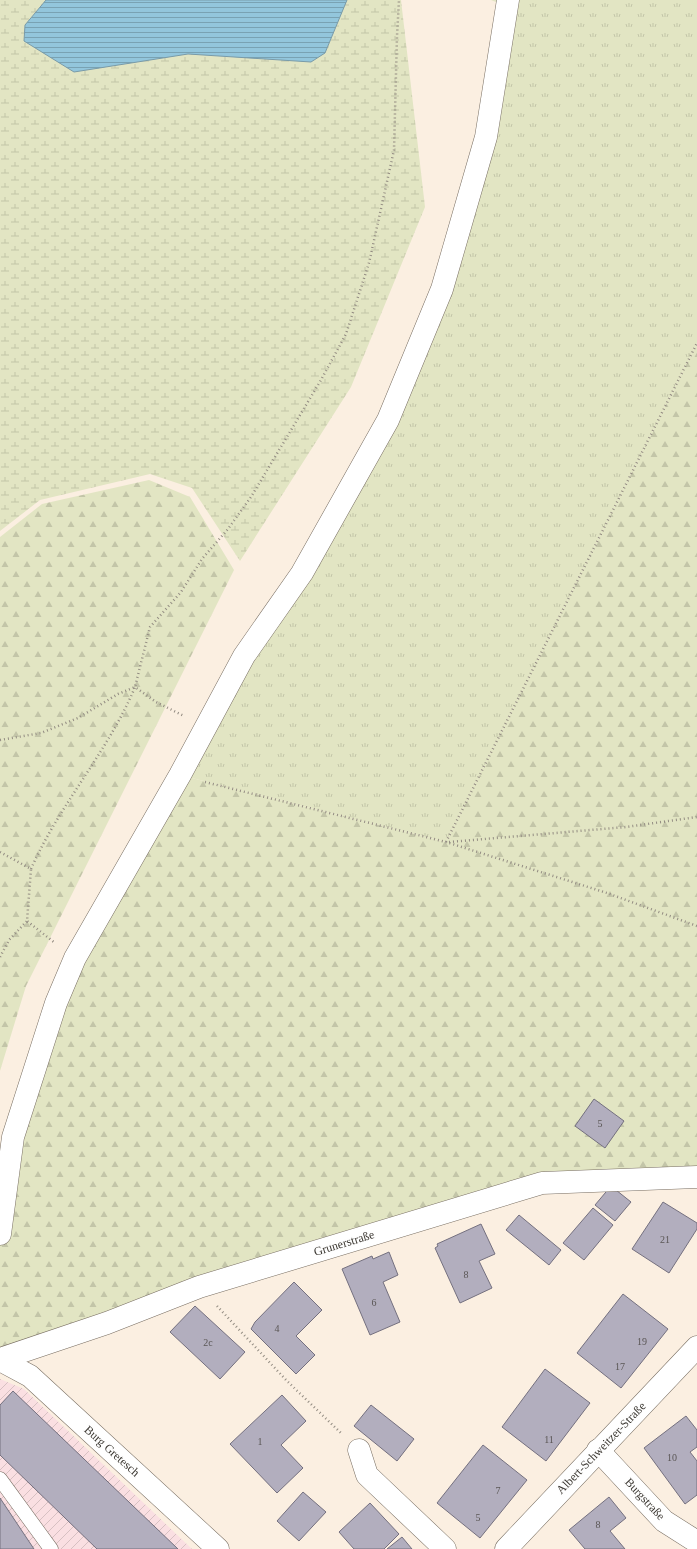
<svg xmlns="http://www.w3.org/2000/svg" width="697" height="1549" viewBox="0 0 697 1549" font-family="'Times New Roman',serif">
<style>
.industrial{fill:url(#industrial-furrows)}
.grass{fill:url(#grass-tufts)}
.forest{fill:url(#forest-firs)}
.wetland{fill:url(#wetland-marsh)}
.water{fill:url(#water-rules);stroke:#799ba9}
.building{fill:#b2aebe;stroke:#74707f}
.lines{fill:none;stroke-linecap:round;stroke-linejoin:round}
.service-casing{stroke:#786e62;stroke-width:15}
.minor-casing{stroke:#786e62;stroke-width:23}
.tertiary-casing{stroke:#786e62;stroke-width:23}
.path{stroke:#938c82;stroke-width:2.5;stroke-dasharray:1 3;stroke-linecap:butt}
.service{stroke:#fff;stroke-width:14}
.minor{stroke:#fff;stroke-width:22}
.tertiary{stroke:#fff;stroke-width:22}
.labels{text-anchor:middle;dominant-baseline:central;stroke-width:3.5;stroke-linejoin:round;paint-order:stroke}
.number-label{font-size:10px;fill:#5a5655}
.street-label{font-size:12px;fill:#3c3832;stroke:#fefefe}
</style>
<defs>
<pattern id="industrial-furrows" width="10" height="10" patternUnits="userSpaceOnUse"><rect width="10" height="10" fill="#fadfe2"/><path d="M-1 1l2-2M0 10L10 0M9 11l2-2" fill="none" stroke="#d7c0c2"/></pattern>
<pattern id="grass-tufts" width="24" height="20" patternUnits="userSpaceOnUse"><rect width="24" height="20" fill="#e2e5c3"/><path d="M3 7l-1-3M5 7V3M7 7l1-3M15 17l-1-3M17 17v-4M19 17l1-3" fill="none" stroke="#c3c5a8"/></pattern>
<pattern id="forest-firs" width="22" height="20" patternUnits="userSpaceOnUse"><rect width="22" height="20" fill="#e2e5c3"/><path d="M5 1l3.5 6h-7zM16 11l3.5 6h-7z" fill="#c3c5a8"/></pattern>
<pattern id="wetland-marsh" width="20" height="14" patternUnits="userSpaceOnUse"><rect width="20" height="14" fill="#e2e5c3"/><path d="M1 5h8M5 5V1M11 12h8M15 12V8" fill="none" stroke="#c3c5a8"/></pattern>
<pattern id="water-rules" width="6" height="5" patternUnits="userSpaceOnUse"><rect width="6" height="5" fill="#93c6dc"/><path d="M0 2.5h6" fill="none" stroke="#79a2b3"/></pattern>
</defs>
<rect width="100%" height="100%" fill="#fbefe1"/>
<!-- industrial -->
<path class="industrial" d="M0,1379l24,10 168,160h-192z"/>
<!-- grass -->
<path class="grass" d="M491,0h206v343l-251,499 -266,-67 123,-202 139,-284 66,-282z"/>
<!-- forest -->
<g class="forest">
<path d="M697,343v834l-155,6 -542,176v-125l56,-231 124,-228 266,67z"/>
<path d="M149,480l41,17 44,73 -208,416 -26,85v-534l42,-33z"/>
</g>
<!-- wetland -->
<path class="wetland" d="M0,0h401l24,207 -74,180 -111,174 -48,-73 -42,-14 -110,26 -40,31z"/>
<!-- water -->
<path class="water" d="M46,0h301l-22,53 -14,9 -123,-8 -114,18 -50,-31 1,-16z"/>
<!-- building -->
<g class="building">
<path d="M594,1099l30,22 -19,27 -30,-22z"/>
<path d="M611,1186l20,16 -16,19 -20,-16z"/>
<path d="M663,1202l34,21v6l-28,44 -37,-24z"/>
<path d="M593,1208l20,17 -29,35 -21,-17z"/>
<path d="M519,1215l42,35 -12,15 -43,-35z"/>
<path d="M481,1224l14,30 -16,7 13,27 -32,15 -25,-55 3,-2 -1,-2z"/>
<path d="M389,1252l9,23 -15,7 17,40 -30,13 -28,-66 30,-13 1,3z"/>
<path d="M294,1282l28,28 -26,26 19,19 -19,19 -45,-45 4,-7z"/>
<path d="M623,1294l45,35 -47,59 -44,-35z"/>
<path d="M195,1306l50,46 -25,27 -50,-47z"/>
<path d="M545,1369l45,34 -44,58 -44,-34z"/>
<path d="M13,1391l165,158h-81l-97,-94v-50z"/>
<path d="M282,1395l24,26 -25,24 22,23 -26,25 -47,-49z"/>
<path d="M371,1405l43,34 -17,22 -43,-35z"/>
<path d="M686,1416l11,14v17l-7,5 7,9v34l-12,9 -41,-56z"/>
<path d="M483,1445l44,35 -47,58 -43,-35z"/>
<path d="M303,1492l23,20 -27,29 -22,-20z"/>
<path d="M609,1497l17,21 -16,13 15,18h-40l-16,-19z"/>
<path d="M0,1498l34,51h-34z"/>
<path d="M370,1503l29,31 -15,15h-30l-15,-17z"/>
<path d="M402,1537l10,12h-25z"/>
</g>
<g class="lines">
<defs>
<path id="service" d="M0,1479l51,70"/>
<g id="minor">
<path d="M0,1234l13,-97 43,-134 19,-45 105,-183 64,-119 58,-83 86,-153 54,-131 44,-152 22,-137"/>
<path d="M0,1359l107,-36 92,-36 343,-104 155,-6"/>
<path d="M359,1450l8,25 78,74"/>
<path d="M598,1450l66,71 33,21"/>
<path d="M506,1549l191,-202"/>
</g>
<path id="tertiary" d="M0,1360l30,16 188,173"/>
</defs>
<!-- service casing -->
<use href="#service" class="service-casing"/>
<!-- minor casing -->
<use href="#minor" class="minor-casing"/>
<!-- tertiary casing -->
<use href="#tertiary" class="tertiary-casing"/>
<!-- path -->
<g class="path">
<path d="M0,740l41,-7 37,-15 40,-24 17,-7 15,-60 31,-35 21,-33 26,-30 23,-32 70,-117 25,-46 23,-71 25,-113 3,-114 2,-36"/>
<path d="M205,782l241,60 161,51 90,33"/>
<path d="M446,842l251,-499"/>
<path d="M449,842l177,-15 71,-10"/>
<path d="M0,852l31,17 -4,52 28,22"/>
<path d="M31,869c28,-64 77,-117 104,-182l21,15 28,14"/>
<path d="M0,957l9,-17 18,-19"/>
<path d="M217,1306l70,75 55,53"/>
</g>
<!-- service -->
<use href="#service" class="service"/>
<!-- minor -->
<use href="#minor" class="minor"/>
<!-- tertiary -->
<use href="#tertiary" class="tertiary"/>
</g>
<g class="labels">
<!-- number labels -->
<g class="number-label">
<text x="600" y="1123">5</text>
<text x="665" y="1239">21</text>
<text x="466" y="1274">8</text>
<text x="374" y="1302">6</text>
<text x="277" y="1328">4</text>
<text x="642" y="1341">19</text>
<text x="208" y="1342">2c</text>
<text x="620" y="1366">17</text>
<text x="549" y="1439">11</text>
<text x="260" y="1441">1</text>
<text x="672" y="1457">10</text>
<text x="498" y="1490">7</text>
<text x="478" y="1517">5</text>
<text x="598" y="1524">8</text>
</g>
<!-- street labels -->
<g class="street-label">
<text transform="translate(344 1243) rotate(-17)">Grunerstraße</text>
<text transform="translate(601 1448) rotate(-46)">Albert-Schweitzer-Straße</text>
<text transform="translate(112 1451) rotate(42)">Burg Gretesch</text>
<text transform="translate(645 1499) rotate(47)">Burgstraße</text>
</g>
</g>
</svg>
